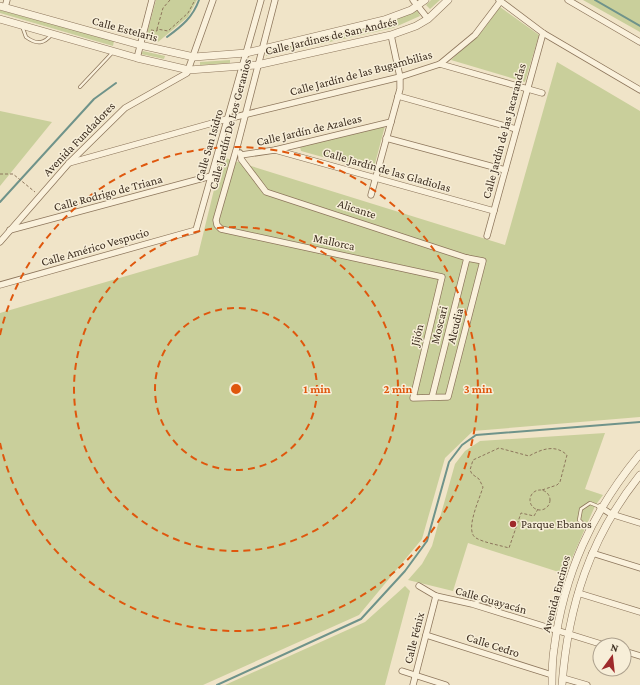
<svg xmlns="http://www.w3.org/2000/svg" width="640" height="685" viewBox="0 0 640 685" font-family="'Crimson Pro',serif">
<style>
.green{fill:#c9cf9b}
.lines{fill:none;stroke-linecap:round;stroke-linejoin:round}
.stream{stroke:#6f938a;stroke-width:2}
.service-casing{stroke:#8d765c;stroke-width:4}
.minor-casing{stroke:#8d765c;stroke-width:7}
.tertiary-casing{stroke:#8d765c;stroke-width:8}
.path{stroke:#8d765c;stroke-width:1;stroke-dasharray:3 2;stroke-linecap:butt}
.service{stroke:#faf1dc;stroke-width:2.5}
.minor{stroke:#faf1dc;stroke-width:5.5}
.tertiary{stroke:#faf1dc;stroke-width:7}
.ring{fill:none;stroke:#df570d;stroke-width:2;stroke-dasharray:7 5}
.poi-dot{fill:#9e2a2b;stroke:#f7eed8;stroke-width:1.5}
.labels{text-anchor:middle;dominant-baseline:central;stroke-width:3;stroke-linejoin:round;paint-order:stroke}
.street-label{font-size:12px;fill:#3d2e20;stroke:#f7eed8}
.poi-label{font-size:12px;fill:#3d2e20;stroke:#f7eed8;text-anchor:start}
.centre{fill:#df570d;stroke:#f7eed8;stroke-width:2}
.ring-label{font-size:12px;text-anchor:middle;font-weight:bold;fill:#df570d;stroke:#f7eed8;stroke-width:3;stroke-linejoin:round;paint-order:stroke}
</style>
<rect width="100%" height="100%" fill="#f0e4c8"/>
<!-- green -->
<g class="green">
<path d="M156,0h41l-9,17 -30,25 -9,-2 -2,-7z"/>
<path d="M431,0h9l-10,9 -4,-4z"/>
<path d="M583,0h57v32z"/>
<path d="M500,7l39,28 -14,47 -74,-22 32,-30z"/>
<path d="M0,10l114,31 -1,5 -113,-33z"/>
<path d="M417,10l3,6 -27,12 -127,28v-6l133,-33z"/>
<path d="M143,51l22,5 -1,3 -23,-5z"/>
<path d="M230,60v3l-30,2v-3z"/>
<path d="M557,62l83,49v306l-167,14 -28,27 -23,81 -63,76 -156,70h-203v-372l198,-58 24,-98 283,88z"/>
<path d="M0,111l52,11 -52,64z"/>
<path d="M385,126l-12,45 -72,-20 -1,-4z"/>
<path d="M605,433l-20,56 18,6 -8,11 -30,68 -97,-31 -15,48 -45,-11 14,-16 10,-18 23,-82 10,-13 15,-10z"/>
<path d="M405,586l5,5 -25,94h-160l140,-63z"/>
</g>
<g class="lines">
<!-- stream -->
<g class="stream">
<path d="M595,0l45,26"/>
<path d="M167,37c15,-11 26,-20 32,-37"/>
<path d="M0,202l94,-103 22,-16"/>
<path d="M217,685l144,-66 44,-48 22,-30 22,-79 13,-17 14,-10 164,-13"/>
</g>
<defs>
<g id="service">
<path d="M22,26l4,11c11,8 18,7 26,-3"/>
<path d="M80,87l33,-35"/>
<path d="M589,530l-10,-10 2,-11 9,-6 10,4"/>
<path d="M474,603l6,-2 11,3 5,7"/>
</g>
<g id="minor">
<path d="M413,0l15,19"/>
<path d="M499,0l44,33 97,57"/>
<path d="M568,0l72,42"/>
<path d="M5,7l2,-7"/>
<path d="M137,58l15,-58"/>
<path d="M440,64l102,29"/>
<path d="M398,96l118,33"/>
<path d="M386,138l119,32"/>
<path d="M275,150l219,61"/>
<path d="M240,153l1,2 34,-5 116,-28"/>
<path d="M241,155v4l25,33 201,66 16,3 -35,136 -35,1 29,-121 -221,-48 -4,-4 -1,-5 21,-73 38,-147"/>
<path d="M69,163l158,-44 173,-42 40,-13 35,-29 25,-33"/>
<path d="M371,195l29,-106v-12l-9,-42"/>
<path d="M10,230l201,-54"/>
<path d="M487,236l56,-203"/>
<path d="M0,242l69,-79 56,-55 62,-35 26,-73"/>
<path d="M0,285l196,-55 65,-230"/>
<path d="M432,397l35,-139"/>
<path d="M600,507l11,7 29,9"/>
<path d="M592,553l48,15"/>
<path d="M419,586l17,10 36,8 132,41"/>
<path d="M578,593l62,19"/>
<path d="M426,635l126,40"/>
<path d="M624,651l16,5"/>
<path d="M402,671l44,14"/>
<path d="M563,678l24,7"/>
<path d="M413,685l23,-89"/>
</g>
<g id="tertiary">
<path d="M0,6l140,39 54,12 52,-4 138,-33 27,-10 14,-10"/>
<path d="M0,19l137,39 52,12 68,-5 134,-30 25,-9 12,-7 20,-19"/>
<path d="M552,685c0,-12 0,-24 2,-36 10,-76 38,-137 86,-195"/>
<path d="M562,685c6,-79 28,-148 78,-210"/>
</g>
</defs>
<!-- service casing -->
<use href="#service" class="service-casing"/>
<!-- minor casing -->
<use href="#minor" class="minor-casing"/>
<!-- tertiary casing -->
<use href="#tertiary" class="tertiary-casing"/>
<!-- path -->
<g class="path">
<path d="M170,0l-7,8 -6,21 11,2 20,-18 7,-13"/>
<path d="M151,30l6,1v-2"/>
<path d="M0,174h13l22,18"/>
<circle cx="540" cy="500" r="10"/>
<path d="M538,509l-4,7 -13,-3 -12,35c-10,-3 -24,-5 -33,-10 -12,-7 4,-40 7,-51l-4,-8 -7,-5 -2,-4 3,-10 26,-12 30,8c13,-7 26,-12 38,-1l-7,27 -3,3 -15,5"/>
</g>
<!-- service -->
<use href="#service" class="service"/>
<!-- minor -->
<use href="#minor" class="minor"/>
<!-- tertiary -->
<use href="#tertiary" class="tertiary"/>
</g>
<!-- distance rings -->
<g class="ring">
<circle cx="236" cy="389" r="81"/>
<circle cx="236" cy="389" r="162"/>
<path d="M0 335A242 242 0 1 1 0 443"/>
</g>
<!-- markers -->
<circle class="poi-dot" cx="513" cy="524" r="4"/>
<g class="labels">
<!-- street labels -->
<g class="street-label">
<text transform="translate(125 29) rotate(15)">Calle Estelaris</text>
<text transform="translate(331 36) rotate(-13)">Calle Jardines de San Andrés</text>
<text transform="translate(361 73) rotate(-15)">Calle Jardín de las Bugambilias</text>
<text transform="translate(230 124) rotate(-75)">Calle Jardín De Los Geranios</text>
<text transform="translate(309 130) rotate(-13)">Calle Jardín de Azaleas</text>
<text transform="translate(504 131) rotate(-75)">Calle Jardín de las Jacarandas</text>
<text transform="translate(79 139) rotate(-46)">Avenida Fundadores</text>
<text transform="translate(209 145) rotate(-74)">Calle San Isidro</text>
<text transform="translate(387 170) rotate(16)">Calle Jardín de las Gladiolas</text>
<text transform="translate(108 193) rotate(-15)">Calle Rodrigo de Triana</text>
<text transform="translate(357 209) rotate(18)">Alicante</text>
<text transform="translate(334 242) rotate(12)">Mallorca</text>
<text transform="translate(95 247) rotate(-16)">Calle Américo Vespucio</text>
<text transform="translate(439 325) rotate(-76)">Moscari</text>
<text transform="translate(455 326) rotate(-76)">Alcudia</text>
<text transform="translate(417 335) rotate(-76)">Jijón</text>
<text transform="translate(556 594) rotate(-75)">Avenida Encinos</text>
<text transform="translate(491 600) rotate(16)">Calle Guayacán</text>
<text transform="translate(414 638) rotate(-76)">Calle Fénix</text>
<text transform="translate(493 645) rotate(18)">Calle Cedro</text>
</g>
<!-- poi labels -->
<g class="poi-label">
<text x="521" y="524">Parque Ebanos</text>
</g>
</g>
<circle cx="236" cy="389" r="6" class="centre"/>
<g class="ring-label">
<text x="317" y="393">1 min</text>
<text x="398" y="393">2 min</text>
<text x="478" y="393">3 min</text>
</g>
<!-- north arrow -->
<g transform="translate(612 657) rotate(15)"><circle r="19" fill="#f7eed8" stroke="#ada18e"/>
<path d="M0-3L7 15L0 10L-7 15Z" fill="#9e2a2b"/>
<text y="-6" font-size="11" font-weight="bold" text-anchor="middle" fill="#3d2e20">N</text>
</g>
</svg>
